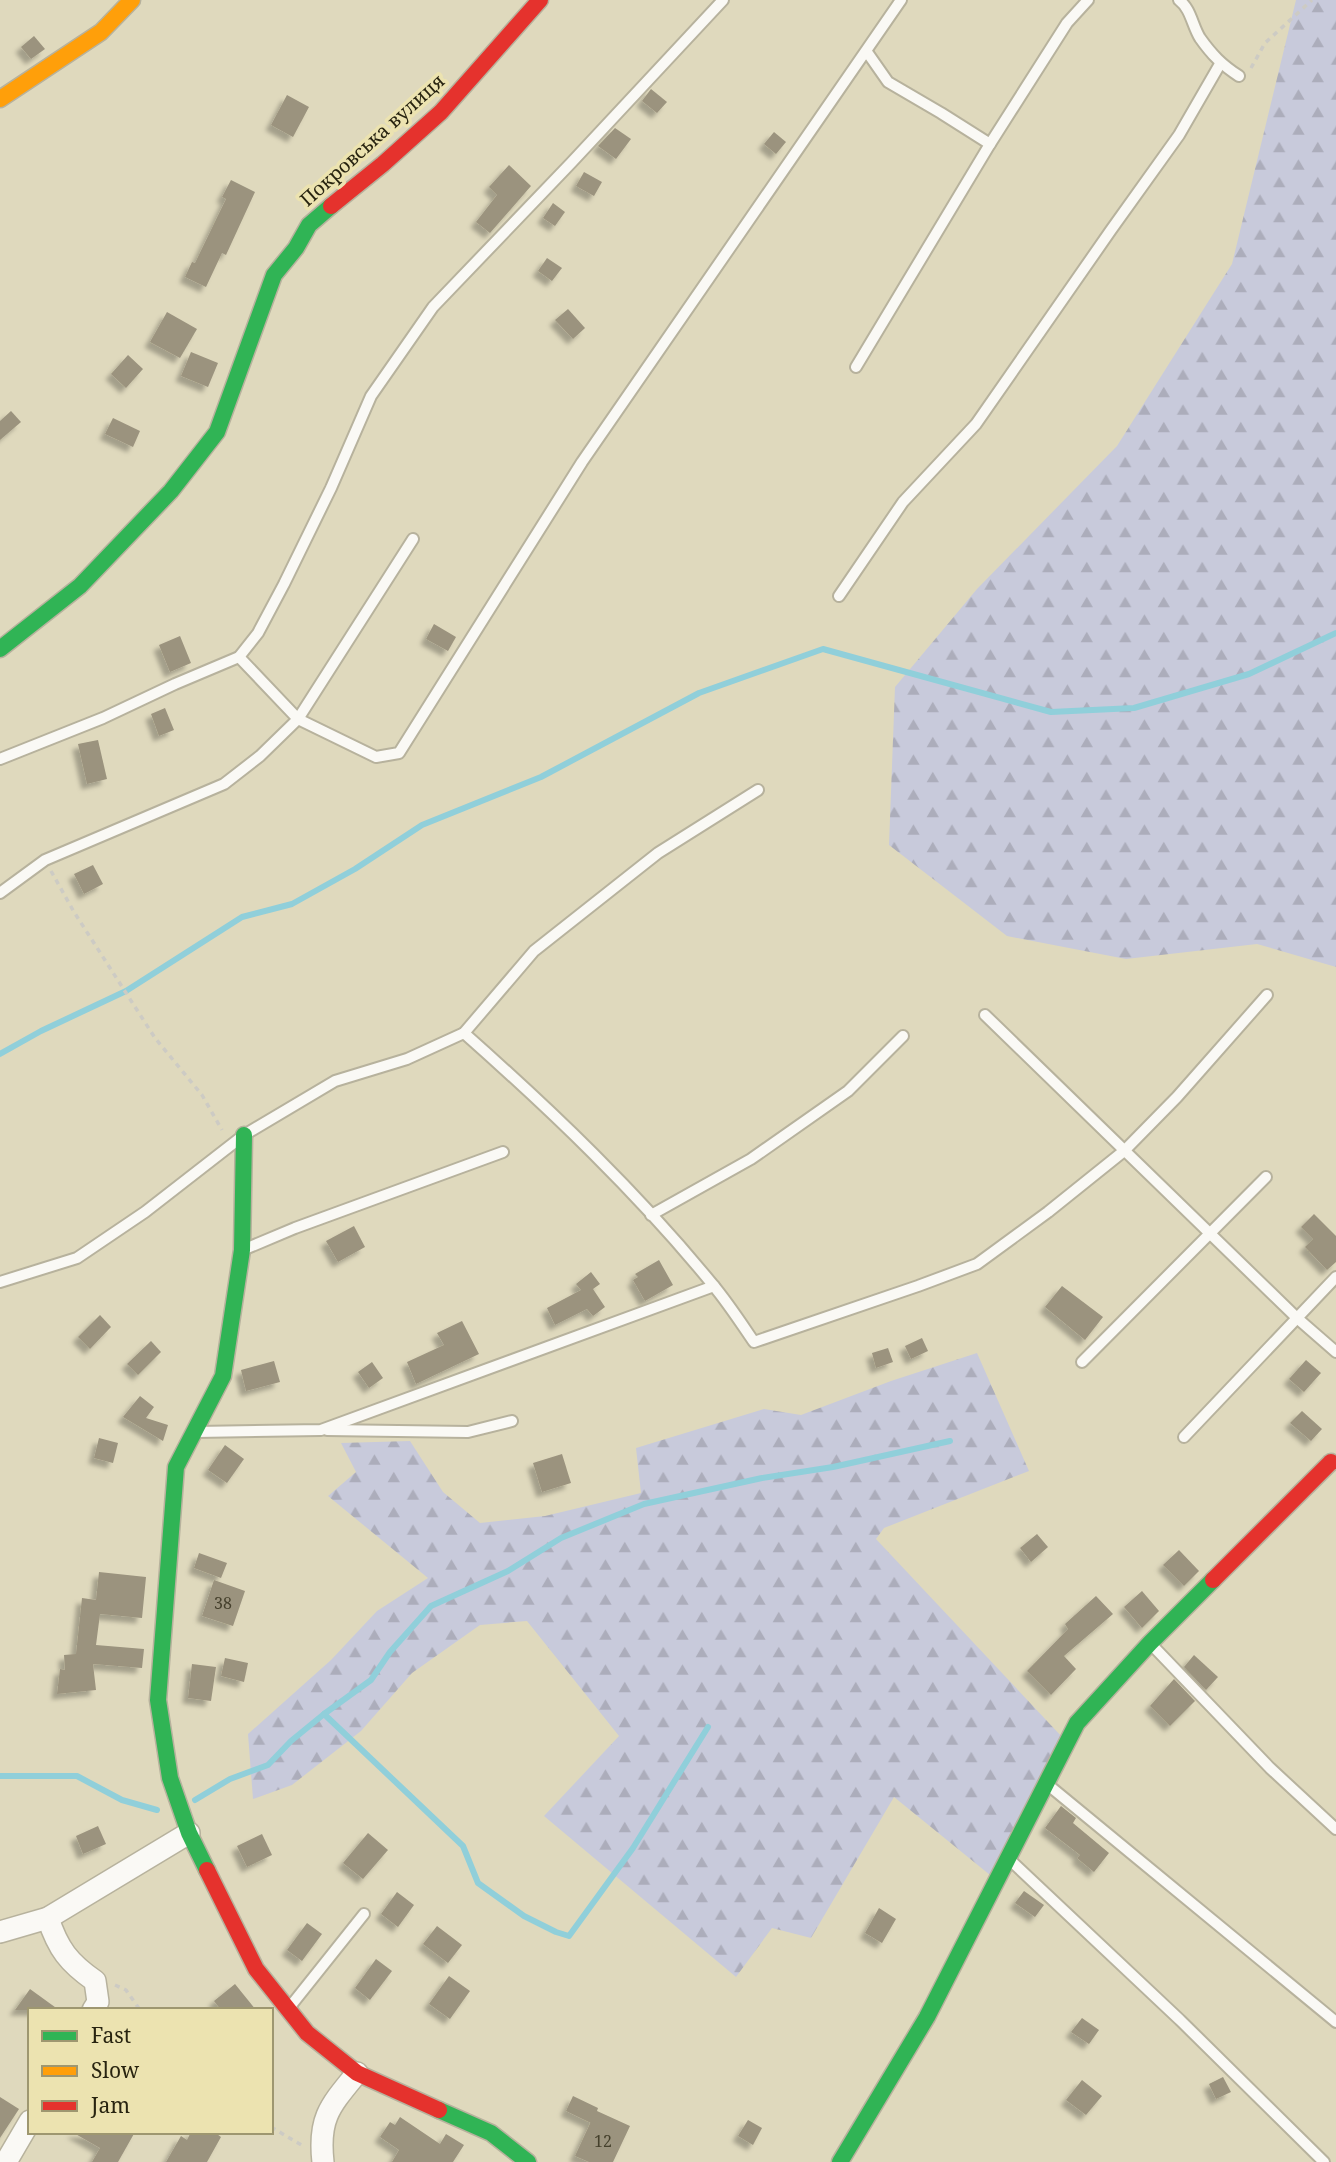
<svg xmlns="http://www.w3.org/2000/svg" width="1336" height="2162" viewBox="0 0 1336 2162" font-family="'Noto Serif',serif">
<style>
.forest{fill:url(#forest-firs)}
.lines{fill:none;stroke-linecap:round;stroke-linejoin:round}
.stream{stroke:#90cfda;stroke-width:6}
.building{fill:#9b937e;filter:url(#shadow)}
.lane-casing{stroke:#b7b29d;stroke-width:14}
.street-casing{stroke:#b7b29d;stroke-width:24}
.fast-casing{stroke:#b7b29d;stroke-width:19}
.slow-casing{stroke:#b7b29d;stroke-width:19}
.jam-casing{stroke:#b7b29d;stroke-width:19}
.path{stroke:#cdcbc4;stroke-width:3.5;stroke-dasharray:5 5;stroke-linecap:butt}
.lane{stroke:#faf9f5;stroke-width:10}
.street{stroke:#faf9f5;stroke-width:21}
.fast{stroke:#30b455;stroke-width:16}
.slow{stroke:#ff9f0a;stroke-width:16}
.jam{stroke:#e5322d;stroke-width:16}
.labels{text-anchor:middle;dominant-baseline:central;stroke-width:7;stroke-linejoin:round;paint-order:stroke}
.number-label{font-size:16px;fill:#45402c}
.street-label{font-size:19px;fill:#282410;stroke:#ece3b0}
</style>
<defs>
<pattern id="forest-firs" width="22" height="20" patternUnits="userSpaceOnUse" patternTransform="scale(1.75)"><rect width="22" height="20" fill="#c8cadb"/><path d="M5 1l3.5 6h-7zM16 11l3.5 6h-7z" fill="#acadbb"/></pattern>
<filter id="shadow"><feDropShadow dx="-5.5" dy="5.5" stdDeviation="2" flood-color="#0004"/></filter>
</defs>
<rect width="100%" height="100%" fill="#dfd9bd"/>
<!-- forest -->
<g class="forest">
<path d="M1296,0h40v967l-79,-23 -131,15 -119,-23 -118,-91 6,-158 82,-98 140,-143 115,-182z"/>
<path d="M977,1353l52,118 -145,57 -8,11 187,199 -73,137 -96,-78 -83,141 -39,-10 -36,49 -192,-161 75,-80 -92,-115 -47,4 -68,48 -51,58 -69,54 -39,14 -5,-65 83,-74 46,-49 51,-33 -100,-82 28,-24 -15,-29 69,-2 33,51 37,31 65,-7 96,-23 -5,-45 128,-39 37,6 90,-34z"/>
</g>
<g class="lines">
<!-- stream -->
<g class="stream">
<path d="M0,1054l41,-23 85,-40 116,-74 50,-13 63,-35 67,-44 119,-48 158,-84 124,-44 228,63 83,-4 115,-34 87,-41"/>
<path d="M324,1714l139,132 15,37 46,33 32,16 13,4 64,-88 75,-121"/>
<path d="M0,1776h77l45,24 35,10"/>
<path d="M195,1800l35,-21 38,-14 23,-24 33,-27 47,-34 19,-28 41,-46 77,-35 53,-33 83,-34 118,-26 71,-11 117,-26"/>
</g>
</g>
<!-- building -->
<g class="building">
<path d="M34,36l11,13 -14,10 -10,-12z"/>
<path d="M651,89l16,13 -10,11 -15,-12z"/>
<path d="M287,95l22,12 -16,30 -22,-12z"/>
<path d="M615,128l16,11 -15,20 -18,-13z"/>
<path d="M774,132l12,10 -10,12 -12,-10z"/>
<path d="M509,165l22,21 -41,47 -14,-11 21,-27 -8,-8z"/>
<path d="M584,172l18,10 -8,14 -18,-10z"/>
<path d="M231,180l24,12 -29,63 -4,-2 -16,34 -21,-10 7,-15 3,1 31,-64 -4,-2z"/>
<path d="M553,203l12,9 -10,14 -12,-8z"/>
<path d="M547,258l15,10 -10,13 -14,-10z"/>
<path d="M568,309l17,19 -12,11 -18,-19z"/>
<path d="M167,312l30,17 -17,29 -30,-16z"/>
<path d="M191,352l27,11 -10,24 -27,-11z"/>
<path d="M128,355l15,14 -17,19 -15,-14z"/>
<path d="M11,411l10,11 -21,18v-19z"/>
<path d="M113,418l27,13 -7,16 -28,-13z"/>
<path d="M434,624l22,13 -8,14 -22,-12z"/>
<path d="M180,636l11,27 -21,9 -11,-27z"/>
<path d="M165,708l9,22 -15,6 -8,-22z"/>
<path d="M98,740l9,39 -20,5 -9,-40z"/>
<path d="M93,865l10,19 -19,10 -10,-20z"/>
<path d="M1314,1214l22,22v26l-9,8 -22,-23 8,-8 -12,-12z"/>
<path d="M354,1226l11,21 -27,15 -12,-21z"/>
<path d="M659,1260l14,25 -28,16 -12,-21 5,-3 -3,-3z"/>
<path d="M591,1272l9,12 -7,5 12,18 -12,9 -6,-7 -32,16 -8,-17 34,-18 -5,-6z"/>
<path d="M1062,1286l41,31 -18,23 -40,-33z"/>
<path d="M100,1315l11,12 -21,22 -12,-12z"/>
<path d="M462,1321l17,33 -63,30 -9,-22 37,-17 -7,-12z"/>
<path d="M922,1338l6,13 -17,8 -6,-13z"/>
<path d="M151,1341l10,11 -23,23 -11,-11z"/>
<path d="M888,1348l5,14 -17,6 -4,-15z"/>
<path d="M1306,1360l15,13 -17,19 -15,-13z"/>
<path d="M274,1361l6,21 -34,9 -5,-21z"/>
<path d="M372,1362l11,16 -14,10 -11,-16z"/>
<path d="M140,1396l14,11 -8,11 22,7 -5,16 -40,-24z"/>
<path d="M1302,1411l20,18 -11,12 -21,-18z"/>
<path d="M99,1438l19,5 -5,20 -19,-5z"/>
<path d="M225,1445l19,14 -17,24 -19,-13z"/>
<path d="M562,1454l9,29 -29,9 -9,-29z"/>
<path d="M1037,1534l11,13 -17,15 -11,-14z"/>
<path d="M1179,1550l20,21 -15,15 -21,-21z"/>
<path d="M199,1553l28,10 -6,15 -27,-10z"/>
<path d="M99,1572l47,5 -4,41 -42,-4 -4,31 48,4 -2,19 -49,-4 3,26 -39,4 3,-25 5,1 -1,-15 12,-1 6,-56 14,2z"/>
<path d="M214,1580l31,11 -12,35 -31,-10z"/>
<path d="M1142,1591l17,20 -17,17 -18,-21z"/>
<path d="M1096,1596l17,18 -49,42 12,13 -25,26 -24,-24 41,-42 -3,-5z"/>
<path d="M1194,1655l24,22 -12,13 -22,-23z"/>
<path d="M225,1658l23,5 -4,19 -23,-6z"/>
<path d="M192,1664l24,3 -5,34 -23,-3z"/>
<path d="M1174,1679l21,22 -25,25 -20,-20z"/>
<path d="M1061,1806l15,12 -3,5 36,30 -15,19 -17,-14 3,-3 -35,-27z"/>
<path d="M98,1826l8,18 -23,10 -7,-18z"/>
<path d="M368,1833l20,17 -25,29 -20,-16z"/>
<path d="M262,1834l10,21 -25,12 -10,-21z"/>
<path d="M1024,1891l20,14 -9,12 -20,-14z"/>
<path d="M397,1892l17,13 -16,22 -17,-13z"/>
<path d="M879,1908l17,11 -14,24 -17,-10z"/>
<path d="M307,1923l15,11 -20,27 -15,-11z"/>
<path d="M437,1926l25,19 -14,18 -25,-19z"/>
<path d="M376,1959l16,12 -22,29 -15,-12z"/>
<path d="M449,1976l21,15 -20,28 -21,-15z"/>
<path d="M235,1984l21,26h-35l-7,-9z"/>
<path d="M30,1989l29,21h-44z"/>
<path d="M1082,2018l17,12 -10,14 -18,-12z"/>
<path d="M1223,2077l8,15 -15,7 -7,-15z"/>
<path d="M1082,2080l20,16 -16,19 -20,-15z"/>
<path d="M573,2096l25,12 -1,3 33,15 -17,36h-24l-14,-6 19,-41 -3,8 -25,-12z"/>
<path d="M0,2097l19,12 -19,29z"/>
<path d="M400,2117l40,27 6,-10 18,11 -11,17h-61l7,-12 -19,-13 10,-15 5,3z"/>
<path d="M748,2120l14,8 -9,17 -15,-9z"/>
<path d="M72,2132h63l-17,30h-26l8,-14z"/>
<path d="M191,2132h23l7,5 -14,25h-41l15,-26 6,4z"/>
</g>
<g class="lines">
<defs>
<g id="lane">
<path d="M1179,0c12,9 13,25 21,38 12,17 22,27 39,38"/>
<path d="M867,52l21,30 53,31 49,31 77,-121 21,-23"/>
<path d="M856,367l134,-223"/>
<path d="M839,596l64,-94 73,-78 135,-194 68,-95 41,-71"/>
<path d="M239,657l59,62 78,38 23,-4 183,-291 319,-462"/>
<path d="M0,759l103,-41 72,-34 64,-27 19,-24 26,-49 47,-96 40,-92 62,-89 138,-144 152,-163"/>
<path d="M0,893l45,-33 179,-76 36,-28 38,-37 115,-180"/>
<path d="M985,1015l312,303 39,34"/>
<path d="M464,1033c88,78 174,160 249,252 15,18 28,38 41,57l164,-56 59,-22 71,-52 76,-61 53,-54 90,-102"/>
<path d="M651,1215l100,-56 97,-68 55,-55"/>
<path d="M245,1249l50,-21 208,-76"/>
<path d="M0,1282l77,-24 68,-46 99,-77 91,-54 72,-22 57,-26 70,-82 124,-98 100,-63"/>
<path d="M1082,1362l184,-185"/>
<path d="M327,1430l141,2 44,-11"/>
<path d="M196,1432l125,-2 393,-144"/>
<path d="M1184,1437l152,-160"/>
<path d="M1150,1643l120,125 66,61"/>
<path d="M1047,1784l289,238"/>
<path d="M1009,1859l171,161 144,142"/>
<path d="M289,2008l75,-94"/>
</g>
<g id="street">
<path d="M48,1918c10,31 21,45 47,63l3,21 -5,8"/>
<path d="M0,1932l48,-14 141,-85"/>
<path d="M6,2162l24,-41"/>
<path d="M323,2162c-5,-44 7,-56 34,-89"/>
</g>
<g id="fast">
<path d="M0,649l80,-63 91,-95 46,-59 57,-157 22,-27 13,-23 22,-19"/>
<path d="M207,1870l-18,-37 -19,-55 -12,-78 18,-233 47,-91 19,-126 2,-115"/>
<path d="M439,2110l52,23 37,29"/>
<path d="M840,2162l87,-145 150,-294 73,-80 63,-63"/>
</g>
<path id="slow" d="M0,99l101,-67 31,-32"/>
<g id="jam">
<path d="M331,206l52,-42 58,-52 99,-112"/>
<path d="M1213,1580l118,-118"/>
<path d="M207,1870l49,99 51,64 50,40 82,37"/>
</g>
</defs>
<!-- lane casing -->
<use href="#lane" class="lane-casing"/>
<!-- street casing -->
<use href="#street" class="street-casing"/>
<!-- fast casing -->
<use href="#fast" class="fast-casing"/>
<!-- slow casing -->
<use href="#slow" class="slow-casing"/>
<!-- jam casing -->
<use href="#jam" class="jam-casing"/>
<!-- path -->
<g class="path">
<path d="M1251,68l14,-25 47,-43"/>
<path d="M51,871l23,41 81,126 47,57 20,35"/>
<path d="M115,1985l11,5 14,20"/>
<path d="M271,2127l32,19"/>
</g>
<!-- lane -->
<use href="#lane" class="lane"/>
<!-- street -->
<use href="#street" class="street"/>
<!-- fast -->
<use href="#fast" class="fast"/>
<!-- slow -->
<use href="#slow" class="slow"/>
<!-- jam -->
<use href="#jam" class="jam"/>
</g>
<g class="labels">
<!-- number labels -->
<g class="number-label">
<text x="223" y="1603">38</text>
<text x="603" y="2141">12</text>
</g>
<!-- street labels -->
<g class="street-label">
<text transform="translate(372 140) rotate(-42)">Покровська вулиця</text>
</g>
</g>
<!-- legend -->
<rect x="28" y="2008" width="245" height="126" fill="#ece3b0" stroke="#9e9770" stroke-width="2"/>
<rect x="42" y="2031" width="35" height="10" fill="#30b455" stroke="#9e9770" stroke-width="2"/>
<text x="91" y="2043" font-size="21" fill="#282410">Fast</text>
<rect x="42" y="2066" width="35" height="10" fill="#ff9f0a" stroke="#9e9770" stroke-width="2"/>
<text x="91" y="2078" font-size="21" fill="#282410">Slow</text>
<rect x="42" y="2101" width="35" height="10" fill="#e5322d" stroke="#9e9770" stroke-width="2"/>
<text x="91" y="2113" font-size="21" fill="#282410">Jam</text>
</svg>
